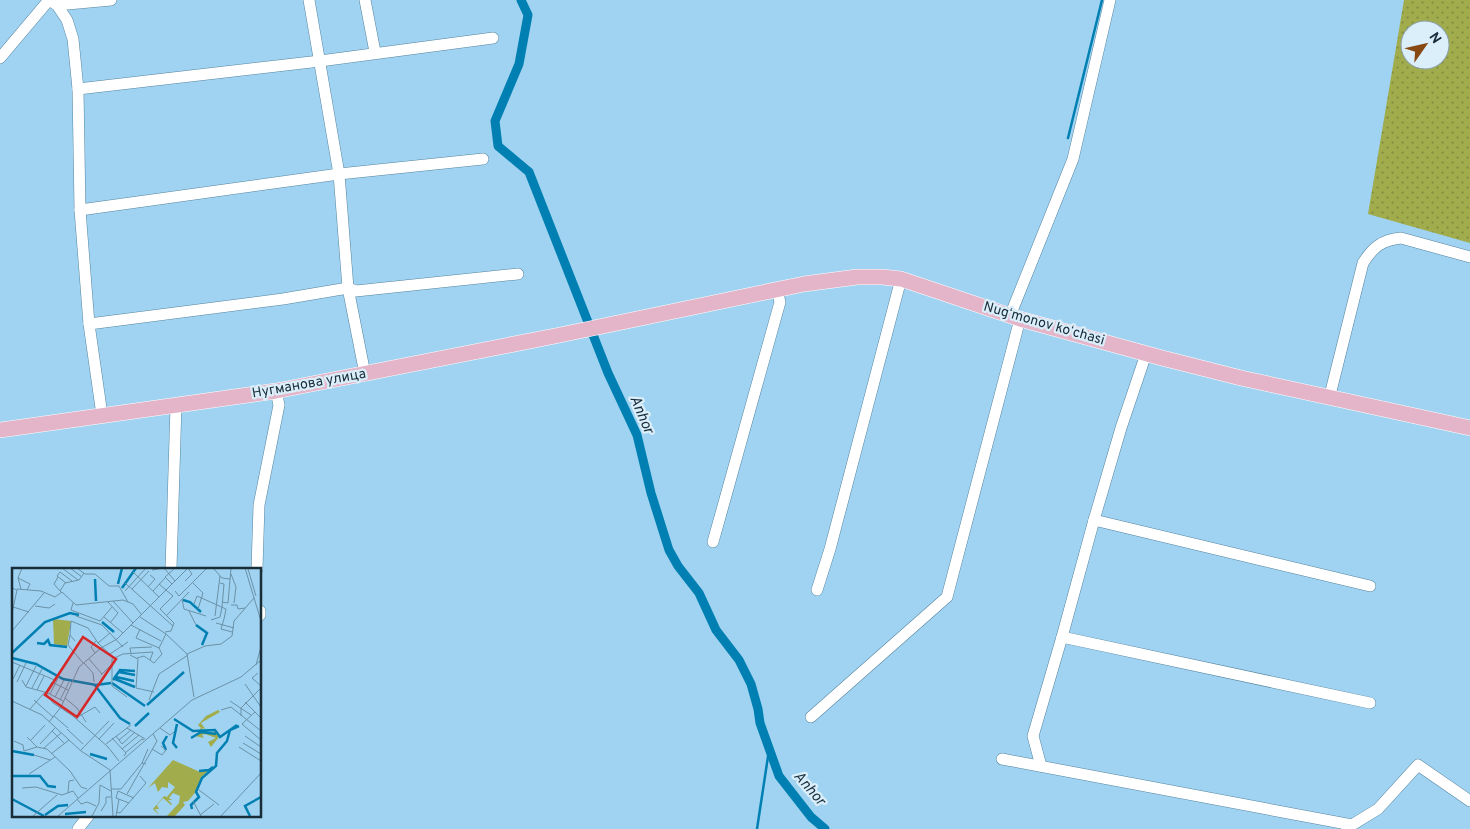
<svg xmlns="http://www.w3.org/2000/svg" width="1470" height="829" viewBox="0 0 1470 829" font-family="Overpass,sans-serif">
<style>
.grass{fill:url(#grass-dots);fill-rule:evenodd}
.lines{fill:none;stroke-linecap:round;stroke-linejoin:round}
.stream{stroke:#0080b2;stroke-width:2.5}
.canal{stroke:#0080b2;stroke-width:9}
.minor-casing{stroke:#5484a0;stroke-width:12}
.major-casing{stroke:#fff;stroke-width:16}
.minor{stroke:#fff;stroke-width:11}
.major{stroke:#e4b5c8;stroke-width:15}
.labels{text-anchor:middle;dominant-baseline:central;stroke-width:4.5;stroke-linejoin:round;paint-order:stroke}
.street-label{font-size:14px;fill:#192d39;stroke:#dbeffb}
.water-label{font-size:15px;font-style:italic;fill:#182e3b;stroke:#dbeffb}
.inset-river{fill:none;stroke:#0080b2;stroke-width:2.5}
.inset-road{fill:none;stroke:#6a91a7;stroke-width:1}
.view{fill:#d62828;fill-opacity:0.15;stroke:#d62828;stroke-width:2.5}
.inset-edge{fill:none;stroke:#192d39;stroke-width:2.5}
</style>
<defs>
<pattern id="grass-dots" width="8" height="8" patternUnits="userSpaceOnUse" patternTransform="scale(1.25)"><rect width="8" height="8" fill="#a1ac4c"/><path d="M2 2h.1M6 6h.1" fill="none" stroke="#828c40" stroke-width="1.8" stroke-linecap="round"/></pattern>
</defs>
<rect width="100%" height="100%" fill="#a0d3f1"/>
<!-- grass -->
<path class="grass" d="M1404,0h66v243l-102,-29zM1410,30h30v30h-30z"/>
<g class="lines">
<!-- stream -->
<g class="stream">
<path d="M1068,138l34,-138"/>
<path d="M757,829l12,-79"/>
</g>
<!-- canal -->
<path class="canal" d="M521,0l7,15 -9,49 -24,57 3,25 31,26 79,201 29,62 14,58 18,57 9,16 21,27 17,37 23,30 12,24 7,25 2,14 19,53 32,41 14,12"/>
<defs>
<g id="minor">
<path d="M309,0l30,174 9,114 17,86"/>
<path d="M365,0l10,52"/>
<path d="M57,5l54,-5"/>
<path d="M0,58l49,-58 8,5 10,15 6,19 5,50 2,121 9,114 13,91"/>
<path d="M78,89l242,-28 173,-23"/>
<path d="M80,210l259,-36 144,-15"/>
<path d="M1010,316l63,-157 37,-159"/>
<path d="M89,324l194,-25 65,-11 8,3 162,-17"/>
<path d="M1330,397l2,-10 31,-124c10,-16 19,-23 38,-25l69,19"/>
<path d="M1094,520l276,66"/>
<path d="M713,542l67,-240 -3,-12"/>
<path d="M171,569l5,-164"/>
<path d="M257,569l2,-64 20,-100 -3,-14"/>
<path d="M817,590l13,-41 71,-270"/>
<path d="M260,611v4"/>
<path d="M1062,637l308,66"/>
<path d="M811,717l136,-120 73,-278"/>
<path d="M1002,759l350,66"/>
<path d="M1041,766l-8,-30 29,-99 32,-117 27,-92 25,-74"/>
<path d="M1347,828l31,-19 40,-44 52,36"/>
<path d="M78,829l11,-14"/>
</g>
<path id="major" d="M0,430l276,-39 284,-56 244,-51 53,-7h25l19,2 119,40 142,39 79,20 229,50"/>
</defs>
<!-- minor casing -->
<use href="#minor" class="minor-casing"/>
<!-- major casing -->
<use href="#major" class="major-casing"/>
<!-- minor -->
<use href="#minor" class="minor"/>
<!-- major -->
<use href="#major" class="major"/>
</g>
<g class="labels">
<!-- street labels -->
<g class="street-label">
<text transform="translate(1044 324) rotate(16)">Nugʻmonov koʻchasi</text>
<text transform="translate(309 384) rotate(-10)">Нугманова улица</text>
</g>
<!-- water labels -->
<g class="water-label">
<text transform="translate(641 415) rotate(67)">Anhor</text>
<text transform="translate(809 789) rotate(49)">Anhor</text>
</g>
</g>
<!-- overview -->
<g transform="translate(12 568)">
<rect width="249" height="249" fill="#a0d3f1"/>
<path d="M206,142l2,2 -19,11 5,7 10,-1 -5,2 -9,-3 1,2 8,3 5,-2 3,6 -8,10 -3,-5 8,-4 -11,-4 -3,1 2,3 -9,-2 5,-3 -3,-1 4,-4 -3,-3 8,-9zM161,192l27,12 12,-4 -11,9 -2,11 -11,13 -5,1 2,3 -10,11h-8l12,-13 1,-7 -7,-3 -4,5 3,2h-4l4,4 -1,1 -8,-7 -6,7 2,4h-4l4,6 -6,-6 11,-13 3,1 8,-10 -7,-5v6l-6,-1 -4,5 -3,-9 -7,5z" fill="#a1ac4c"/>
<path d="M41,51l18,2 -4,25 -13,-2z" fill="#a1ac4c"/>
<path class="inset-river" d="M83,11l1,22M106,16l4,-16M110,20l14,-20M171,32l7,2 11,10M90,54l12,10M184,57l11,8 -5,12M25,75l7,1 4,-4 2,5 17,2M0,85l33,-31 25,-9 9,2M0,90l24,6 27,15 33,6 15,-2M107,104l16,3M104,109l18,4M103,111l20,8M101,112l7,-10 15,1M100,115l33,23M82,116l26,34 10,6M135,137l37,-33M162,151l19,12 22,-1 5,7 17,-12M123,158l14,-13M179,170l10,-6 15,2M165,180l-4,-5 4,-19M154,182l-3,-7 4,-7M0,183l22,4M78,186l17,5M187,203l10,-1 4,-3M0,208h28l8,10 8,1M0,231l32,17M180,241l-1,-4 8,-8 -3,-5 6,-14 14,-12 1,-13 10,-12 3,-11 9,-4M53,246l21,-2M33,247l13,-9 10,-1M238,248l-5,-10 16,-9"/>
<path class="inset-road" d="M50,0l16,12M58,0l12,9M65,0l8,6h10l14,12h10l9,16M201,0l9,10 8,1M233,0l16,53M236,1l8,27M140,2l12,-2 11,13M121,4l26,25M219,6l5,13 -2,16M46,9l-4,7 7,8M6,10l12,6 -3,6M173,13l7,-7 -4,-6M54,15l-9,-7 3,-4 12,9M113,15l48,43M181,15l10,10 -5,16M147,16l14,12 -13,13 14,14 -3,8 -6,1M160,16l-7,-7 10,-9M136,19l7,-8 -5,-4M0,20l5,2 -5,23M5,21l24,2 14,6 7,-5 14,13 47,-5 10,4 8,10M9,21l-3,-11 4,-10M120,21l17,-18M48,23l5,-8 14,-3 5,-7M113,23l21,-23M141,23l12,-13M163,23l4,5 28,-28M170,31l2,10 22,7M101,33l20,22M96,34l10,11 -8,10M210,34l6,1 3,-35M61,35l-2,7 29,11 12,-14M182,36l3,-8 29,13 -2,10M219,37h6l1,4 7,-1M23,38l14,2 6,-4M1,39l16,5M177,43l7,14M155,47l22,-23M64,48l26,9 21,22M203,48l5,-40M92,49l19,16M128,49l26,17 21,20 7,43M212,51l-3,10 11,3M199,52l9,-3 2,-10 2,-23 -4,-1M204,55l18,5M119,57l30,16M128,61l-4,9 23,10M0,63l32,-38M58,67l-2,10 15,18M63,73l-5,-6 1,-14 17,7 10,15 16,15M86,75l12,-10M83,85l-4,-6 5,-6M98,86l18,-12M119,86l-1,-6 22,-1M175,86l18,-8 16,-2 11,-8 2,-15 20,-23M118,87l8,4 -2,29 18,4M125,90l7,-2 10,7 8,-9 -3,-6 7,-14M77,91l13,15M0,94l45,19M72,95l9,10 1,9M244,97l5,-18M246,105l-6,5 9,8M89,107l11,-11M1,111l7,-14M10,112l4,7 22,6 15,8M5,114l9,-19M233,116l16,23M14,118l10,-20M20,120l10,-19M25,122l7,-14M34,124l6,-10 16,8M34,125l7,10 20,13 35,31 11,14M38,126l9,-18M43,129l9,-17M115,129l-15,-11v-27l11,-5 30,-2 -3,8M53,130l12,10 9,14M22,132l19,17M48,132l9,-18M137,132l10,-26 29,-19M0,133l30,14 39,36 29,19 3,46M218,133l21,14M233,134l16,16M18,141l15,-17M209,142l10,-3 30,24M243,144l-13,12 19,16M42,148l14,12M229,148v-8l20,-20M64,150l19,-11 5,6M37,154l12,-15 18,-40 22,-19 16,-9 71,-71M115,160l18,11M148,160l10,7 4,-3M55,161l16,15M40,163l12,12M104,168l6,8 13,-12M233,168l16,11M15,169l10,10 10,2 23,22 11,16 6,2M100,170l14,15 -2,3M87,171l15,-16M19,172l14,-15M107,172l12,-10M2,173l9,4 1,6 13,-4M231,175l18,11M28,176l15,-16M94,176l25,-19M227,179l22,14M32,180l17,-15M110,181l17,-14M140,181l10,6 4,-5 -5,-4M69,182l28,-29M113,185l17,-14 2,1M39,186l18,-14M22,187l16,5M130,195l6,-14M17,206l26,-17M10,220l14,-1 26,8 11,-4 5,7M99,221h10l21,-26 4,1M187,222l20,15M106,223l-2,7 13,5M106,223l16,7M56,225l1,-12 5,-1M115,226l30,-53 -4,-7M65,231l4,5 6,-2 9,4M181,233l8,15M89,243l5,-8v-6h5M104,244l4,1 26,-30 -6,-7M188,247l14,-11M21,248l24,-21M46,248l134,-116 49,-23 20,-17M80,248l7,-13 1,-18 11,6M104,248l3,-17M209,248l40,-43"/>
<path class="view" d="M71,69l33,22 -39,58 -32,-22z"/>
<rect width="249" height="249" class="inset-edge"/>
</g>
<!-- north arrow -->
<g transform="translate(1425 45) rotate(56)"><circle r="24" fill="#dbeffb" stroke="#8da1ad"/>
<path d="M0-4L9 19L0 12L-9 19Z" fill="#884811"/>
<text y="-8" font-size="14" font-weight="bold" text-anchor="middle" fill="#192d39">N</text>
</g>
</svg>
